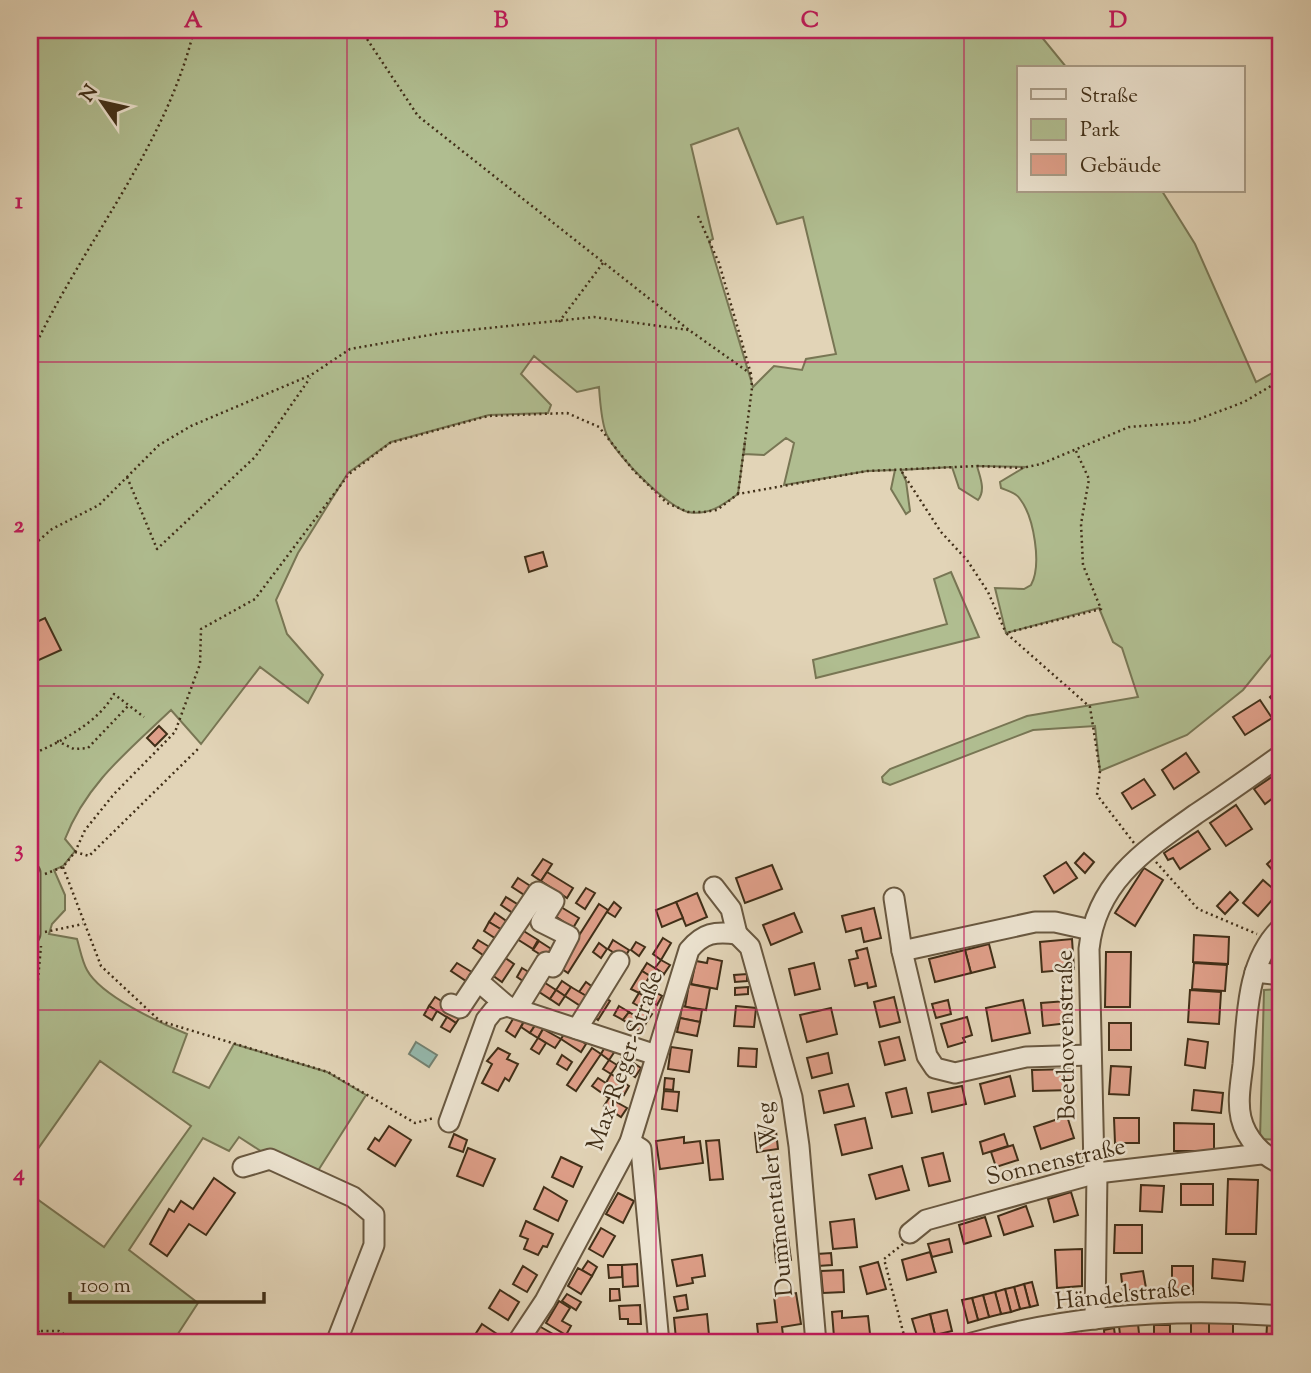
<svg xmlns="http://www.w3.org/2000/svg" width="1311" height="1373" viewBox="0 0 1311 1373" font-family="'Sorts Mill Goudy',serif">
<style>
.green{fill:#b0bd90;stroke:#787654;stroke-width:2;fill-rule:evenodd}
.water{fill:#95b8ac;stroke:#738171;stroke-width:2}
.building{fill:#df9f89;stroke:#412f18;stroke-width:2}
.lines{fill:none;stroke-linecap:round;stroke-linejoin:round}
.minor-casing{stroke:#695840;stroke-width:23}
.path{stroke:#412f18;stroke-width:2.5;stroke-dasharray:2 3.5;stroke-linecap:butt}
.minor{stroke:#ece3d0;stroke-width:19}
.grid{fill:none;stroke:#c2185b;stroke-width:2;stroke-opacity:0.55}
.labels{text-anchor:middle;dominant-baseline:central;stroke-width:5;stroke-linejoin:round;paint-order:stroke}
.street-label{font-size:24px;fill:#412f18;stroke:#ece3d0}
.neatline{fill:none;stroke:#c2185b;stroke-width:2.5}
.grid-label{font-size:23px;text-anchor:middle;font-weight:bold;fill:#c2185b}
</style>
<rect width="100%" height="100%" fill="#e2d4b7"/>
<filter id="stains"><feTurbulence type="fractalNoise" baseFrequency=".00286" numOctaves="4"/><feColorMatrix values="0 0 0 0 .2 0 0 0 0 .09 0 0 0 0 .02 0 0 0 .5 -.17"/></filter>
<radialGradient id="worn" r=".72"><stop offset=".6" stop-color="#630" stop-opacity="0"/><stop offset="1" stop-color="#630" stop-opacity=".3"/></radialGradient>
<!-- green -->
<g class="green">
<path d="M30,30h1006l31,38h-48v123h143l33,53 61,138 25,-14v275l-38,47 -56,45 -87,36 -5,-45 -62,4 -143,55 -7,-3 -1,-5 8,-8 137,-53 111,-19 -16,-49 -9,-6 -14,-34 -93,25 -11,-45 29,1 7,-4c11,-20 3,-68 -11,-86 -3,-6 -12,-8 -19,-11l-1,-6 25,-15 -48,-1c3,11 9,24 1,34l-19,-12 -7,-21 -51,3 5,11 4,30 -4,3 -15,-25 4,-19 -28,1 -83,14 10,-42 -8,-5 -22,17 -20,-1 1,-13 -7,53c-15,11 -30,22 -50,18 -20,-4 -78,-62 -83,-82 -4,-13 -5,-29 -6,-43l-22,5 -43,-36 -13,18 30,31 -3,8 -59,2 -98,27 -43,31 -50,80 -22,47 11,34 36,41 -15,28 -48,-36 -59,77 -30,-34c-42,40 -85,74 -106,129l10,12 -12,15 -9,4 11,25v15l-13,14 -3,10 28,5c3,10 5,22 10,31 14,26 73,53 100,64l-14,38 36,16 25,-44 93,28 39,23 -52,82 -44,-20 -31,-20 -10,14 -26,-13 -74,112 69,53 -26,40h-142v-149l74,53 87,-121 -91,-65 -70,99zM738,128l39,96 26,-7 33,137 -30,5 -4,11 -28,-4 -21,21 -44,-146 4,-2 -22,-94z"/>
<path d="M951,572l28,65 -163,41 -3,-18 134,-36 -13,-45z"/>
<path d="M1281,989v151l-21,-1 4,-149z"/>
</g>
<!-- water -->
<path class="water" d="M416,1042l21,13 -8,12 -20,-13z"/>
<!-- building -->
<g class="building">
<path d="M543,552l4,14 -18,6 -4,-15z"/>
<path d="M45,618l16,32 -31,14v-39z"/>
<path d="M1281,687v23l-11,-13z"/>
<path d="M1260,700l12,18 -27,17 -12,-18z"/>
<path d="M159,726l8,8 -12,12 -8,-8z"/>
<path d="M1186,753l13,19 -25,17 -12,-19z"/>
<path d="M1279,772l2,20 -16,12 -11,-15z"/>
<path d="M1144,779l11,16 -23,14 -10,-16z"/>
<path d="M1236,805l16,24 -26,17 -16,-23z"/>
<path d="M1198,831l12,18 -30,20 -7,-11 -5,2 -4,-7z"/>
<path d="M1281,851v29l-14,-16z"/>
<path d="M1084,853l10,9 -9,11 -10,-10z"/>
<path d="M543,859l9,5 -11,17 -9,-6z"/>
<path d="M1066,862l11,16 -23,15 -10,-17z"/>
<path d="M772,865l10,24 -37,14 -9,-25z"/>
<path d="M1144,868l19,12 -28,46 -20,-13z"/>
<path d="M547,872l26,16 -6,10 -26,-17z"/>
<path d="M518,878l17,11 -6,9 -17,-11z"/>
<path d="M1263,880l15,13 -20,23 -15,-13z"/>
<path d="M586,888l9,5 -10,16 -9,-6z"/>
<path d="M1230,892l8,8 -13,14 -8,-8z"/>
<path d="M697,893l10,24 -21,9 -10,-24z"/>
<path d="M506,897l16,10 -5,9 -16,-11z"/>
<path d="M614,902l7,6 -6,9 -8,-5z"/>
<path d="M676,902l7,16 -21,9 -6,-17z"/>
<path d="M599,904l9,6 -40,63 -9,-6z"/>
<path d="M561,907l18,11 -6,10 -18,-12z"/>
<path d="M874,908l7,30 -17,4 -3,-14 -15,4 -4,-16z"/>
<path d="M495,913l17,12 -5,8 -18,-11z"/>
<path d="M794,913l8,19 -31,13 -8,-20z"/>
<path d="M489,922l18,11 -6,9 -17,-11z"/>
<path d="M522,930l16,10 -5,9 -16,-10z"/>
<path d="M1194,935l35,2 -1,27 -35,-2z"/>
<path d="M663,938l8,5 -10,17 -8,-6z"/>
<path d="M1072,939l2,30 -32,3 -2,-30z"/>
<path d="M478,940l18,11 -6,9 -17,-12z"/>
<path d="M613,940l16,10 -5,9 -16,-10z"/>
<path d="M539,941l17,11 -5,9 -18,-11z"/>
<path d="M636,942l9,5 -6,9 -8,-6z"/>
<path d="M599,943l8,6 -6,9 -8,-6z"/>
<path d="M989,944l6,23 -24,6 -6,-23z"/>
<path d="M867,948l9,38 -8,2 -1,-5 -12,3 -6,-26 9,-2 -2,-7z"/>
<path d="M965,950l6,23 -36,9 -6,-23z"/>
<path d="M1106,952h25l-1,55h-25z"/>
<path d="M504,957l10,7 -12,18 -10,-7z"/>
<path d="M708,958l14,3 -5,28 -26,-5 5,-23 11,2z"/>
<path d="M661,960l9,5 -6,9 -9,-6z"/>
<path d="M457,963l18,11 -6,9 -18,-12z"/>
<path d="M647,963l17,11 -5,8 -17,-11z"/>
<path d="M814,963l6,26 -25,6 -6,-26z"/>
<path d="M1194,963l33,2 -2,26 -33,-2z"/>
<path d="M522,968l10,6 -6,9 -9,-6z"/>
<path d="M642,971l8,5 -11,17 -8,-4z"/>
<path d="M747,974v7l-12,1 -1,-7z"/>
<path d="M539,979l17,11 -6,9 -17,-11z"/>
<path d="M562,981l9,6 -6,9 -9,-6z"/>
<path d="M586,982l8,6 -6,9 -9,-5z"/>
<path d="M689,984l21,4 -4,22 -21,-3z"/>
<path d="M571,987l17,10 -6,10 -17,-11z"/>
<path d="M748,987v7l-13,1v-7z"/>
<path d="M556,990l9,6 -6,9 -9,-6z"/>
<path d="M1190,990l31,2 -2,32 -31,-2z"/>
<path d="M653,991l9,5 -5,9 -9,-6z"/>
<path d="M639,993l9,6 -6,9 -9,-5z"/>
<path d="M602,995l8,6 -12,19 -8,-6z"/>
<path d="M435,997l27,17 -6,9 -27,-17z"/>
<path d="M894,997l6,25 -20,5 -6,-25z"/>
<path d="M948,1000l3,14 -15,4 -4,-14z"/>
<path d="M1023,1000l7,33 -38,8 -6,-33z"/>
<path d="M1066,1001l2,22 -25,3 -2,-23z"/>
<path d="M429,1006l8,5 -5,9 -8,-5z"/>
<path d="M619,1006l10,6 -6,8 -9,-5z"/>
<path d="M682,1006l20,4 -2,12 -20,-4z"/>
<path d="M736,1006l20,2 -2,19 -20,-1z"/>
<path d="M642,1008l10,6 -6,9 -10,-6z"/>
<path d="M831,1008l6,26 -30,8 -7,-27z"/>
<path d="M517,1012l9,6 -11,19 -9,-6z"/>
<path d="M629,1012l17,11 -5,9 -18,-12z"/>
<path d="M447,1017l9,6 -6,9 -9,-5z"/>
<path d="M967,1017l5,18 -9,3 2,4 -17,5 -7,-23z"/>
<path d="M526,1018l10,6 -6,9 -9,-6z"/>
<path d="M680,1018l20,4 -3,14 -20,-4z"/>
<rect x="1109" y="1023" width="22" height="27"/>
<path d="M536,1024l7,5 -5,9 -8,-5z"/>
<path d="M543,1029l18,10 -6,9 -17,-10z"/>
<path d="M566,1031l20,13 -5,8 -20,-13z"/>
<path d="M899,1037l6,23 -20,5 -6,-23z"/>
<path d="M538,1038l8,5 -7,11 -8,-5z"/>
<path d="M1188,1039l20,3 -3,26 -20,-3z"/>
<path d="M606,1045l9,6 -6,9 -8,-6z"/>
<path d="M671,1047l21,3 -3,22 -21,-3z"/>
<path d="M498,1048l12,6 -3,5 11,5 -9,17 -4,-3 -7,13 -16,-8 10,-19 -5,-3z"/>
<path d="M592,1048l9,6 -25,37 -9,-6z"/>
<path d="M739,1048l18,1 -1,18 -18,-1z"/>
<path d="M828,1053l4,20 -20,5 -5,-20z"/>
<path d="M562,1055l10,7 -5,8 -10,-6z"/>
<path d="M623,1056l18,12 -6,9 -18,-12z"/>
<path d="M609,1060l8,5 -6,9 -8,-5z"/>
<path d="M1111,1066l20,1 -2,28 -20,-1z"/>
<path d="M1072,1069l1,21 -40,1 -1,-21z"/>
<path d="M611,1074l18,12 -5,9 -18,-12z"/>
<path d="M1010,1076l5,20 -30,8 -5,-20z"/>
<path d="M598,1078l17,11 -6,9 -17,-12z"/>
<path d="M665,1078l9,1 -1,11 -9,-1z"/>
<path d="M848,1084l6,22 -30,7 -5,-22z"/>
<path d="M962,1086l4,18 -34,8 -4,-19z"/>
<path d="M906,1088l6,25 -20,4 -6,-24z"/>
<path d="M1194,1090l29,3 -2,20 -29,-3z"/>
<path d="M664,1091l15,1 -2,19 -15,-2z"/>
<path d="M609,1098l18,10 -6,9 -17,-11z"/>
<path d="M1067,1116l7,22 -33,11 -7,-22z"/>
<path d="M865,1118l7,30 -30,7 -7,-30z"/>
<path d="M1114,1118h25v25h-24z"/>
<path d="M1174,1123l40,1v27h-40z"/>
<path d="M389,1126l22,14 -16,26 -27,-17 7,-11 4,3z"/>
<path d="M776,1131l2,18 -21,3 -2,-19z"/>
<path d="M454,1134l13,6 -4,12 -14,-5z"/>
<path d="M1004,1134l4,12 -25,8 -3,-12z"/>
<path d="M684,1137v6l16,-2 3,22 -43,6 -4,-28z"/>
<path d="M719,1140l4,39 -13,1 -4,-39z"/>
<path d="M1013,1145l5,15 -22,7 -5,-15z"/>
<path d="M468,1148l27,11 -12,27 -26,-10z"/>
<path d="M943,1153l7,28 -21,5 -7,-28z"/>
<path d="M561,1157l21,10 -9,20 -21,-10z"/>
<path d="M902,1166l7,24 -33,9 -7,-24z"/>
<path d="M214,1178l21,15 -29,42 -17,-11 -22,32 -17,-12 19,-35 5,3 7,-11 12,8z"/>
<path d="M1228,1179l30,1 -2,54h-30z"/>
<rect x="1181" y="1184" width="32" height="21"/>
<path d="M1141,1185l23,1 -2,26 -22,-1z"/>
<path d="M544,1187l23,14 -9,20 -24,-12z"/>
<path d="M1071,1192l7,23 -24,7 -6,-23z"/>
<path d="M618,1193l16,8 -11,22 -17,-9z"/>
<path d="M1026,1206l7,20 -29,9 -6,-19z"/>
<path d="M985,1217l6,19 -27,8 -5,-19z"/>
<path d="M854,1219l3,28 -24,2 -3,-27z"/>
<path d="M526,1221l27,13 -6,13 -4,-1 -5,9 -14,-6 4,-10 -8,-3z"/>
<path d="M1115,1225h27v28h-28z"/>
<path d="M601,1228l14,8 -12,21 -14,-8z"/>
<path d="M788,1238l3,22 -15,2 -2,-22z"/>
<path d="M949,1239l3,13 -20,5 -4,-13z"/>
<path d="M1082,1249v37l-25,2 -2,-38z"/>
<path d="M930,1252l6,20 -29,8 -5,-20z"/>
<path d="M831,1253l1,12 -14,1 -1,-12z"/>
<path d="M702,1255l3,21 -13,2 1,5 -16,3 -5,-26z"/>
<path d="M1213,1259l32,3 -2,19 -31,-3z"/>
<path d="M588,1261l9,6 -5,9 -10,-6z"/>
<path d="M878,1262l8,27 -19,5 -7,-27z"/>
<path d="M637,1264l1,22 -15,1 -1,-22z"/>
<path d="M608,1265h14v12l-13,1z"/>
<path d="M523,1266l14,9 -10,17 -14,-8z"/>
<path d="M1172,1266h21v28l-21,-1z"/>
<path d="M1272,1267h9v22l-9,-1z"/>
<path d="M578,1268l14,8 -11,18 -13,-8z"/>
<path d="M843,1270l1,22 -21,1 -2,-22z"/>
<path d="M1143,1271l3,17 -23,3 -2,-17z"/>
<path d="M1032,1282l6,23 -8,2 -6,-23z"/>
<path d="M1024,1284l6,23 -10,2 -6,-22z"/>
<path d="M1014,1287l6,22 -9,3 -6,-23z"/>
<path d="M610,1289h9l1,11 -10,1z"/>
<path d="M1005,1289l6,23 -10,2 -6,-22z"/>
<path d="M500,1290l19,12 -11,18 -19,-12z"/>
<path d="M995,1292l6,22 -12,3 -6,-22z"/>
<path d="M796,1293l5,31 -19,3 2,16h-25l-2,-19 20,-2 -3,-26z"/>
<path d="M567,1294l14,8 -5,8 -14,-9z"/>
<path d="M686,1295l2,14 -11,2 -3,-14z"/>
<path d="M983,1295l6,22 -11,3 -6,-22z"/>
<path d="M972,1298l6,22 -10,3 -6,-23z"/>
<path d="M559,1301l11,7 -8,13 9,5 -5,9 -20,-12z"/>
<path d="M640,1305l1,19h-13v-5h-8l-1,-13z"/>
<path d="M947,1310l5,21 -17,4 -5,-21z"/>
<path d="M842,1311v7l26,-2 2,18 -36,3 -2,-25z"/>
<path d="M707,1314l2,21 -33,4 -2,-21z"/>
<path d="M930,1314l5,21 -17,4 -6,-20z"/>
<rect x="1209" y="1319" width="24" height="24"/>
<rect x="1191" y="1323" width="18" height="19"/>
<path d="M482,1324l15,10 -6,9 -20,-2z"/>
<path d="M1138,1324l2,19h-19l-2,-17z"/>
<rect x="1154" y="1325" width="16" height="18"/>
<path d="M1267,1325l14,1v17h-15z"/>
<path d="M539,1326l14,8 -4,7 -14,-8z"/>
<path d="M1114,1328l2,15h-11l-1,-13z"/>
<path d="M1081,1334l2,9h-23l-1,-5z"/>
</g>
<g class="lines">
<defs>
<g id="minor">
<path d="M30,873v61"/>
<path d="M714,887l17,22 6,25"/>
<path d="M894,898l8,53"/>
<path d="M1281,928c-35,34 -34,90 -38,136 -2,17 -6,37 -2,54 5,21 21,37 40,46"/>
<path d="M737,934l13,13 42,150 7,49 17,197"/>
<path d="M1255,972l26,3"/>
<path d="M451,1004l9,4 18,-27"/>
<path d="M507,1006l-29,-25 60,-89 16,9 -13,21 28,14 -16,31 -7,-5 -29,47"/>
<path d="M577,1029l42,-68"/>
<path d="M1090,1055l-64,2 -71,16 -20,-5 -8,-12 -25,-105 133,-29h20l36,8"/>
<path d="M449,1122l37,-102 8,-10 13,-4 149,49"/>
<path d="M630,1142l11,7 18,194"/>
<path d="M243,1167l27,-8 83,38 21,18v30l-38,98"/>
<path d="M910,1233l16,-13 171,-47 164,-19"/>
<path d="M1095,1319l2,-146 -3,-5 -5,-219c7,-67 56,-99 107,-135 29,-19 57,-39 85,-59"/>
<path d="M517,1343l28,-42 85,-159 59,-192c14,-17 26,-19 48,-16"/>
<path d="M972,1343c100,-28 206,-35 309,-27"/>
</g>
</defs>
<!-- minor casing -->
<use href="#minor" class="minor-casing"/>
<!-- path -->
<g class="path">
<path d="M361,30l57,86 271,214 62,44"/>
<path d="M30,51l5,-21"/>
<path d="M698,216l21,47 32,111 1,14 -14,106"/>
<path d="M559,322l44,-59"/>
<path d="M30,357c50,-111 135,-207 164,-327"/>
<path d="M1076,451l13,28 -8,45 2,41 18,44 -95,24 84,74 10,64 -3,24 37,48"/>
<path d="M902,472l39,60 26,28 21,32 18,41"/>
<path d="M127,477l30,72 98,-92 55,-79"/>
<path d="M30,548l22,-19 47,-24 60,-60 32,-19 120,-51 39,-26 91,-16 153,-16 95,13"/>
<path d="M57,741l17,8 14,-1 40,-42"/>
<path d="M30,755c29,-12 68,-32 84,-61l30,23"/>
<path d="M75,852l14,4 110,-108"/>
<path d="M1156,862l42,47 59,25"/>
<path d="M63,867l38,99 59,55 168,51 87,51 19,-5"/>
<path d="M45,874l18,-7 12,-15 10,-22 29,-36 61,-62 25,-68 1,-35 54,-30 94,-125 41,-31 98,-27 79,-3 32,14 35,44 33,32 21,9h16l13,-2 21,-16 129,-23 110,-5 45,2 19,-4 88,-37 62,-5 53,-20 37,-22"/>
<path d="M45,932l38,-8"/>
<path d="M30,1068l11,-122"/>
<path d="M903,1244l-19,15 22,84"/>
<path d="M30,1331h29l19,12"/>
<path d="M38,1331l12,12"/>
</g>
<!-- minor -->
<use href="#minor" class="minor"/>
</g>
<!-- grid -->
<path class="grid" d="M347,30v1313M656,30v1313M964,30v1313M30,362h1251M30,686h1251M30,1010h1251"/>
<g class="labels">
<!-- street labels -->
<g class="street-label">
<text transform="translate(1067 1035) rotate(-91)">Beethovenstraße</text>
<text transform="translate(626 1061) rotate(-71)">Max-Reger-Straße</text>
<text transform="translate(1056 1163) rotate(-13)">Sonnenstraße</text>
<text transform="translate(776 1199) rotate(-96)">Dummentaler Weg</text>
<text transform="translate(1123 1296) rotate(-6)">Händelstraße</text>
</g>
</g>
<!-- margin -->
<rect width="1311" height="1373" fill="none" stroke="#e2d4b7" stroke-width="77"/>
<!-- legend -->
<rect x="1017" y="66" width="228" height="126" fill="#ece3d0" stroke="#a89b86" stroke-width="2"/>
<rect x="1031" y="89" width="35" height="10" fill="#ece3d0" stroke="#a89b86" stroke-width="2"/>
<text x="1080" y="102" font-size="21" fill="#412f18">Straße</text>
<rect x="1031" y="119" width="35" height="21" fill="#b0bd90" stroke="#a89b86" stroke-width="2"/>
<text x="1080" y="136" font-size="21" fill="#412f18">Park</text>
<rect x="1031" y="154" width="35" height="21" fill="#df9f89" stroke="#a89b86" stroke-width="2"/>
<text x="1080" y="172" font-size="21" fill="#412f18">Gebäude</text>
<!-- north arrow -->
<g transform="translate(102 102) rotate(304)" stroke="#ece3d0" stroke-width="5" paint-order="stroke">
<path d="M0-5L12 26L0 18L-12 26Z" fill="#412f18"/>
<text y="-10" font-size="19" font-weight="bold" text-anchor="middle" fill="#412f18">N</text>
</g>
<!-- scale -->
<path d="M70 1292v10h194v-10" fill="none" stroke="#412f18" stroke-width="3.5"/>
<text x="80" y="1292" font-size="21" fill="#412f18" stroke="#ece3d0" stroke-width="5" paint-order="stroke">100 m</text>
<rect x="38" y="38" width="1234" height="1296" class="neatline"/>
<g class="grid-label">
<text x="193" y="27">A</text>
<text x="501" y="27">B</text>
<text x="810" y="27">C</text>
<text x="1118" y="27">D</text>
<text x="19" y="208">1</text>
<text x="19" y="532">2</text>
<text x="19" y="856">3</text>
<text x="19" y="1180">4</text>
</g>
<rect width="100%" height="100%" filter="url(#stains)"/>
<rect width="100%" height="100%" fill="url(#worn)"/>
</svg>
